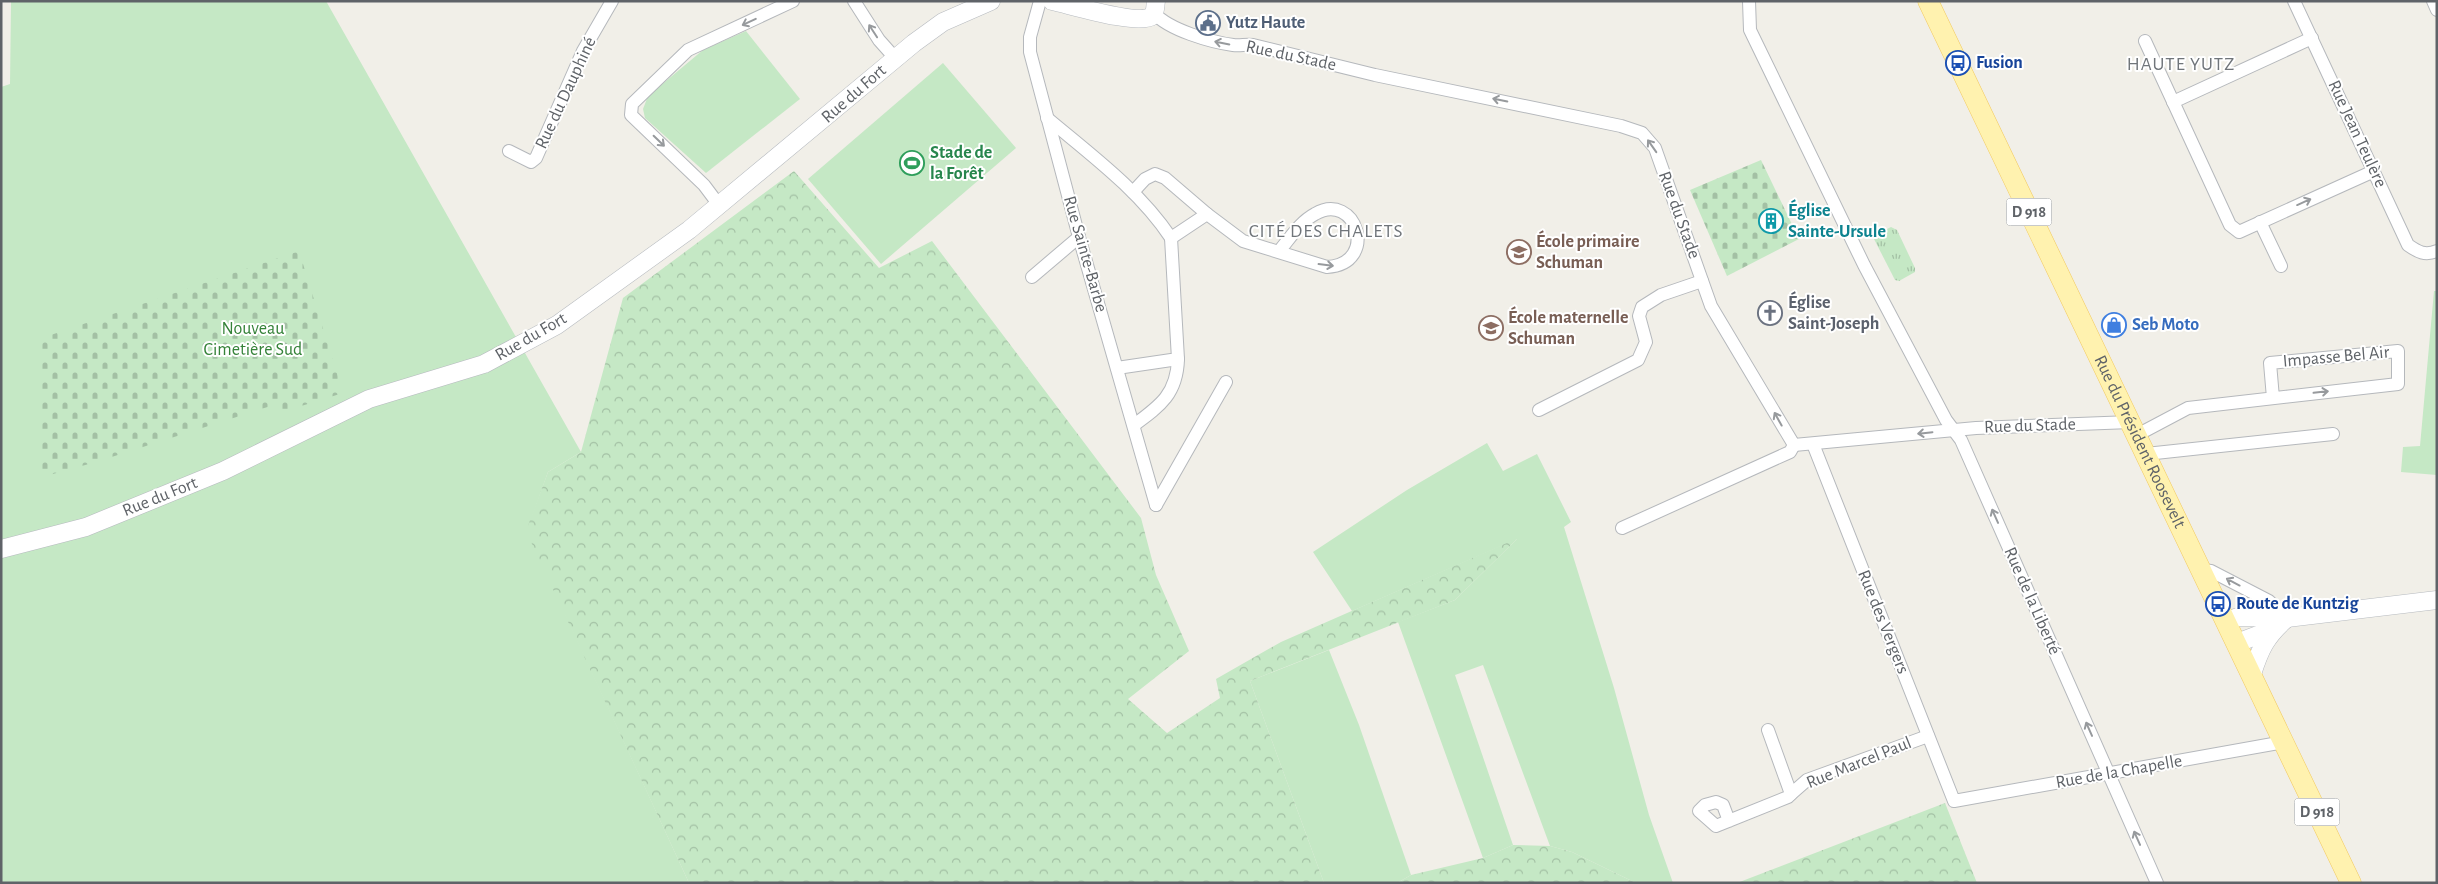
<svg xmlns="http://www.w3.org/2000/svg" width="2438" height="884" viewBox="0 0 2438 884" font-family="'Alegreya Sans',sans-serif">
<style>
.grass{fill:#c5e8c5}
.forest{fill:url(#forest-crowns)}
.cemetery{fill:url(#cemetery-stones)}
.park{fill:url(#park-tufts)}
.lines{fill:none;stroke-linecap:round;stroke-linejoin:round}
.street-casing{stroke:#b5b8bc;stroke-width:14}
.secondary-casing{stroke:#b6babf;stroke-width:19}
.primary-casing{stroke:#f2c960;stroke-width:21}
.street{stroke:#fff;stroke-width:12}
.secondary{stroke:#fff;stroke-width:18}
.primary{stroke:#fff2af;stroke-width:20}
.oneway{stroke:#979a9d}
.labels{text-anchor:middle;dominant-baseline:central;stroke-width:4;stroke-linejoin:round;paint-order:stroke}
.shield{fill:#fff;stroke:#8f9295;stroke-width:1}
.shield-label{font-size:16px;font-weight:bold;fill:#5f6368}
.service-label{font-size:18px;font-weight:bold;fill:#4e5e75;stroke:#fff;text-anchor:start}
.street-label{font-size:18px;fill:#5f6368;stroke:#fff}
.transit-label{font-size:18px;font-weight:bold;fill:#164399;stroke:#fff;text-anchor:start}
.leisure-label{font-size:18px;font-weight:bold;fill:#27864d;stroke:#fff;text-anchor:start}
.culture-label{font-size:18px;font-weight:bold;fill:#0d838f;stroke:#fff;text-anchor:start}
.education-label{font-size:18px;font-weight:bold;fill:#785e54;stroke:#fff;text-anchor:start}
.worship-label{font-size:18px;font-weight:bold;fill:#5b616d;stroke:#fff;text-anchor:start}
.shop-label{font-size:18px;font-weight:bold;fill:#366cbe;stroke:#fff;text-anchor:start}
.park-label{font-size:18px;fill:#348238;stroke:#fff}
.neighbourhood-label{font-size:19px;letter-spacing:1px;fill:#70757a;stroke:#fff}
</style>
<defs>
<pattern id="forest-crowns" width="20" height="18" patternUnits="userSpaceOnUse" patternTransform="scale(1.25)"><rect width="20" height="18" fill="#c5e8c5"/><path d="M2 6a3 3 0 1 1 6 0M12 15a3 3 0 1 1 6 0" fill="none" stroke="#a3c0a4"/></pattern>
<pattern id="cemetery-stones" width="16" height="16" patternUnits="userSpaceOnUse" patternTransform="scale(1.25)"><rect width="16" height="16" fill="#c5e8c5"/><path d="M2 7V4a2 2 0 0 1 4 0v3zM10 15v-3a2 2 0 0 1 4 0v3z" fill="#a3c0a4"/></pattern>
<pattern id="park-tufts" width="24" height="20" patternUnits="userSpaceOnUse" patternTransform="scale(1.25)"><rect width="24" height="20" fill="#c5e8c5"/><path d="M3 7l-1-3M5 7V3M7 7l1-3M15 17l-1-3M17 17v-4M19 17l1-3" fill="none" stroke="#a3c0a4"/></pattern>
</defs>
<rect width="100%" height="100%" fill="#f1efe8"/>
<!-- grass -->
<g class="grass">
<path d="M11,1h315l255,451 -33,20 -21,59 162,352h-688v-796l9,-3z"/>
<path d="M746,31l54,68 -94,74 -61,-55 -2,-9 5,-13 55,-46z"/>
<path d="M943,63l73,85 -135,116 -73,-85z"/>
<path d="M2434,291h3v184l-36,-3 2,-25 17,-1z"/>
<path d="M1487,443l16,28 34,-17 34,68 -7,5 50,161 35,127 24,68h-37l-64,-31 -22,-6 -67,-181 -28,10 58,170 -30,13 -85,-236 57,-22 62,-61 -165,72 -39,-59 94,-62z"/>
<path d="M1329,650l30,75 52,150 -14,8h-73l-74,-202z"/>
</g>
<!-- forest -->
<g class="forest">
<path d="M794,171l85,97 53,-27 209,277 15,57 33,76 -61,48 39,34 53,-35 -4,-19 65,-37 237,-104 -63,62 -205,81 74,202h-635l-163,-352 22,-59 33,-20 42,-154z"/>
<path d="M1945,803l32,80h-240z"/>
<path d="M1513,845l37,1 22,6 64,31h-239l14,-8 72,-17z"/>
</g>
<!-- cemetery -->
<g class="cemetery">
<path d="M1761,160l38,79 -72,37 -37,-86z"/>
<path d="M299,251l44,142 -61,19 -5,-8 -181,58 -54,15 -4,-36 4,-103z"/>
</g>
<!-- park -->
<path class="park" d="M1891,227l6,3 18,38v4l-16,9 -4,-1 -21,-41 1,-4z"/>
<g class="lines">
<defs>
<g id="street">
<path d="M854,1l25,39 16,18"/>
<path d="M1040,1l-10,36v15l49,185 77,268"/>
<path d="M1749,1l1,29 114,235 82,155 15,20 196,443"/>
<path d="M2294,1l114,244c10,7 17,11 29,6"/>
<path d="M2433,1l4,9"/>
<path d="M1154,13c15,17 57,29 79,32 7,1 13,-1 20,0l122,30 246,51 21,7 13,15 56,158 83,139 182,-17 155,-6"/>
<path d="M2145,41l85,184 9,7 135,-61"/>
<path d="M2173,102l139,-64"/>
<path d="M1047,118c44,37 92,72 124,120l36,-24 36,27 84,26c53,-3 29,-77 -12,-53 -15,8 -25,24 -35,36"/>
<path d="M509,151l22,11 5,-4 47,-107 29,-50"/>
<path d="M1133,192l12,-13 10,-5 10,4 42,36"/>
<path d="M719,205l-15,-20 -73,-70 1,-11 56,-54 105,-49"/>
<path d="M2260,222l21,44"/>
<path d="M1032,277l47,-40"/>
<path d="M1117,368l61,-9 -7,-121"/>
<path d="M1539,410l99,-50 8,-18 -7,-26 3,-9 19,-12 41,-14"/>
<path d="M1134,425c26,-19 43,-31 44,-66"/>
<path d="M2137,435l51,-27 210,-24v-33l-128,12 3,35"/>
<path d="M1813,444l141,357 330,-59"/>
<path d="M2146,454l187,-20"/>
<path d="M1156,505l70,-123"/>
<path d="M1622,528l168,-76 4,-7"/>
<path d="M2202,570l9,1 58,30 18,17"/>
<path d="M1768,730l23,64 16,-14 121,-44"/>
<path d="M1729,821l-6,-16 -7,-3 -11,3 -6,6 17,15 72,-29 3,-3"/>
</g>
<g id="secondary">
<path d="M1052,1c19,4 87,25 100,15 4,-4 3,-10 4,-15"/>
<path d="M1,549l85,-22 137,-56 146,-72 115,-35 73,-39 132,-95 225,-187 29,-21 48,-21"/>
<path d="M2226,621l12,-4 49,1 150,-18"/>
<path d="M2237,643l37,-14"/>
<path d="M2252,674c8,-25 14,-38 35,-56"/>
</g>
<g id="primary">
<path id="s1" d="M1928,1l423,882"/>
</g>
</defs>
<!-- street casing -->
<use href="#street" class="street-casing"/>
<!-- secondary casing -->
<use href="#secondary" class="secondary-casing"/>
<!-- primary casing -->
<use href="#primary" class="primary-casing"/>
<!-- street -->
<use href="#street" class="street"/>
<!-- secondary -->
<use href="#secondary" class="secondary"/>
<!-- primary -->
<use href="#primary" class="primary"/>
</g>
<!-- one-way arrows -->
<defs><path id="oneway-shaft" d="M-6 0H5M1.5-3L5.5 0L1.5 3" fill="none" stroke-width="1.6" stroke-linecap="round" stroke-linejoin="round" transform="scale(1.25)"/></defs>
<g class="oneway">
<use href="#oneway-shaft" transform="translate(749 22) rotate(155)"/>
<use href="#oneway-shaft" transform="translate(873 31) rotate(-123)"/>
<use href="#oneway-shaft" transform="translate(1222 43) rotate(-169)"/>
<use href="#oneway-shaft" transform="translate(1500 100) rotate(-168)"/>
<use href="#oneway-shaft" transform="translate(659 141) rotate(44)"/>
<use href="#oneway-shaft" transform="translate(1652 146) rotate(-125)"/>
<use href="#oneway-shaft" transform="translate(2304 202) rotate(-24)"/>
<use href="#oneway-shaft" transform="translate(1326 265) rotate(7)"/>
<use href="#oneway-shaft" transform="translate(2321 392) rotate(-6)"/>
<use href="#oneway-shaft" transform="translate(1778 419) rotate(-119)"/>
<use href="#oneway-shaft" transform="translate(1925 433) rotate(174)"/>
<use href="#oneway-shaft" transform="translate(1995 516) rotate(-114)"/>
<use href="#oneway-shaft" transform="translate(2233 582) rotate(-152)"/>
<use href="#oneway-shaft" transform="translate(2089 729) rotate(-114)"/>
<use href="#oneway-shaft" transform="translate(2137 838) rotate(-114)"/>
</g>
<!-- icons -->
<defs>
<symbol id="civic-ring" viewBox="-11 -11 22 22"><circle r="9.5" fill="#fff" stroke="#5c6f8a" stroke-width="1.5"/><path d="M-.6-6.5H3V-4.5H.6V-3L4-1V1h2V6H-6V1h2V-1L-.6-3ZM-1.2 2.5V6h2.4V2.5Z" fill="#5c6f8a"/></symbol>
<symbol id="bus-ring" viewBox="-11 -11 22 22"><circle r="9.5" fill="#fff" stroke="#1a4fb4" stroke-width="1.5"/><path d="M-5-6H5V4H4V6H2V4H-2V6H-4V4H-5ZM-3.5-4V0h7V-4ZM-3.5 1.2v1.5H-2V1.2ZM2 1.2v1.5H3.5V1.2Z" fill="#1a4fb4"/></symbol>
<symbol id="stadium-ring" viewBox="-11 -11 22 22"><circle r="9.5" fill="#fff" stroke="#2e9e5b" stroke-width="1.5"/><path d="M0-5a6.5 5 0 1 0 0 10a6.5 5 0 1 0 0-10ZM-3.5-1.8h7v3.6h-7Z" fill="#2e9e5b"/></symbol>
<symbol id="building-ring" viewBox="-11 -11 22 22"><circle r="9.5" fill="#fff" stroke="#0f9aa8" stroke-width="1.5"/><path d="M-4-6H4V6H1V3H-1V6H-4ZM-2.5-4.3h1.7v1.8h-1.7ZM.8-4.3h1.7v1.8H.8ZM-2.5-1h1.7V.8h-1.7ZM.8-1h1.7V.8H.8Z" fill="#0f9aa8"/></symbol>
<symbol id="school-ring" viewBox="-11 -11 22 22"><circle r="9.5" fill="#fff" stroke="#8d6e63" stroke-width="1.5"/><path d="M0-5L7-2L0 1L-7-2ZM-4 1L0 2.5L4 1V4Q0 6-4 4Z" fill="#8d6e63"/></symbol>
<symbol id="church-ring" viewBox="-11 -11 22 22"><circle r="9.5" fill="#fff" stroke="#6b7280" stroke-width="1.5"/><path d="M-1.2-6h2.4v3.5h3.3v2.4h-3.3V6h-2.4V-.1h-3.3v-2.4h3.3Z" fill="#6b7280"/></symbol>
<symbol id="shop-ring" viewBox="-11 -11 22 22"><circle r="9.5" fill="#fff" stroke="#3f7fe0" stroke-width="1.5"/><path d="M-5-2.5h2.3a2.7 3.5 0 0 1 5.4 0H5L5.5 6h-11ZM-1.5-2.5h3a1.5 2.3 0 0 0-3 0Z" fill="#3f7fe0"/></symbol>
</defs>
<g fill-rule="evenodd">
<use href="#civic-ring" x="1194" y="9" width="28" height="28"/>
<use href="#bus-ring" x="1944" y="49" width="28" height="28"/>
<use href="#stadium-ring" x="898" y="149" width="28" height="28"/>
<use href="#building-ring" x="1757" y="207" width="28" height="28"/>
<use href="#school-ring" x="1505" y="238" width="28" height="28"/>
<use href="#church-ring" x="1756" y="299" width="28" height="28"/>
<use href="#shop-ring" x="2100" y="311" width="28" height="28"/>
<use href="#school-ring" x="1477" y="314" width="28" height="28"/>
<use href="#bus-ring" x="2204" y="590" width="28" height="28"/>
</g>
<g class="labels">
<!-- shield labels -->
<g class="shield">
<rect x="2006.5" y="198.5" width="45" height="27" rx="4"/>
<rect x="2294.5" y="798.5" width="45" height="27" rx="4"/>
</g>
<g class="shield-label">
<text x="2029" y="212">D 918</text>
<text x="2317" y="812">D 918</text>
</g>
<!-- service labels -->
<g class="service-label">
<text x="1226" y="23">Yutz Haute</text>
</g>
<!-- street labels -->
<g class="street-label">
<text transform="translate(1291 56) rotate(12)">Rue du Stade</text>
<text transform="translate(566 93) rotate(-65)">Rue du Dauphiné</text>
<text transform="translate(854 94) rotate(-41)">Rue du Fort</text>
<text transform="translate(2357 134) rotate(65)">Rue Jean Teulère</text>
<text transform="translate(1679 215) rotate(70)">Rue du Stade</text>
<text transform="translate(1085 254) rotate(74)">Rue Sainte-Barbe</text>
<text transform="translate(531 337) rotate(-30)">Rue du Fort</text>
<text transform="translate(2336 357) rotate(-5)">Impasse Bel Air</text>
<text transform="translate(2030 426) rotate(-2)">Rue du Stade</text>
<text stroke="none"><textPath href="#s1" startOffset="489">Rue du Président Roosevelt</textPath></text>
<text transform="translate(160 497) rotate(-22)">Rue du Fort</text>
<text transform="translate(2032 601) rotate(66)">Rue de la Liberté</text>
<text transform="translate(1883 622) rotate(68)">Rue des Vergers</text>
<text transform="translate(1859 763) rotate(-22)">Rue Marcel Paul</text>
<text transform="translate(2119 772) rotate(-10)">Rue de la Chapelle</text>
</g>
<!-- transit labels -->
<g class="transit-label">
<text x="1976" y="63">Fusion</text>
<text x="2236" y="604">Route de Kuntzig</text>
</g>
<!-- leisure labels -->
<g class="leisure-label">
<text x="930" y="153">Stade de<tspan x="930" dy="21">la Forêt</tspan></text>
</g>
<!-- culture labels -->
<g class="culture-label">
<text x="1788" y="211">Église<tspan x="1788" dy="21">Sainte-Ursule</tspan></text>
</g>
<!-- education labels -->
<g class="education-label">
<text x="1536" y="242">École primaire<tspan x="1536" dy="21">Schuman</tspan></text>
<text x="1508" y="318">École maternelle<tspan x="1508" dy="21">Schuman</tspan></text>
</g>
<!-- worship labels -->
<g class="worship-label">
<text x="1788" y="303">Église<tspan x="1788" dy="21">Saint-Joseph</tspan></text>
</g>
<!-- shop labels -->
<g class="shop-label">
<text x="2132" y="325">Seb Moto</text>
</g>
<!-- park labels -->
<g class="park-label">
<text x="253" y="329">Nouveau<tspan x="253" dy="21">Cimetière Sud</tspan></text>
</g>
<!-- neighbourhood labels -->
<g class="neighbourhood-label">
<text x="2181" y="64">HAUTE YUTZ</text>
<text x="1326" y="231">CITÉ DES CHALETS</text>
</g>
</g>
<!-- border -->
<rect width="2438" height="884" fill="none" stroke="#5f6368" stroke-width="5"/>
</svg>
